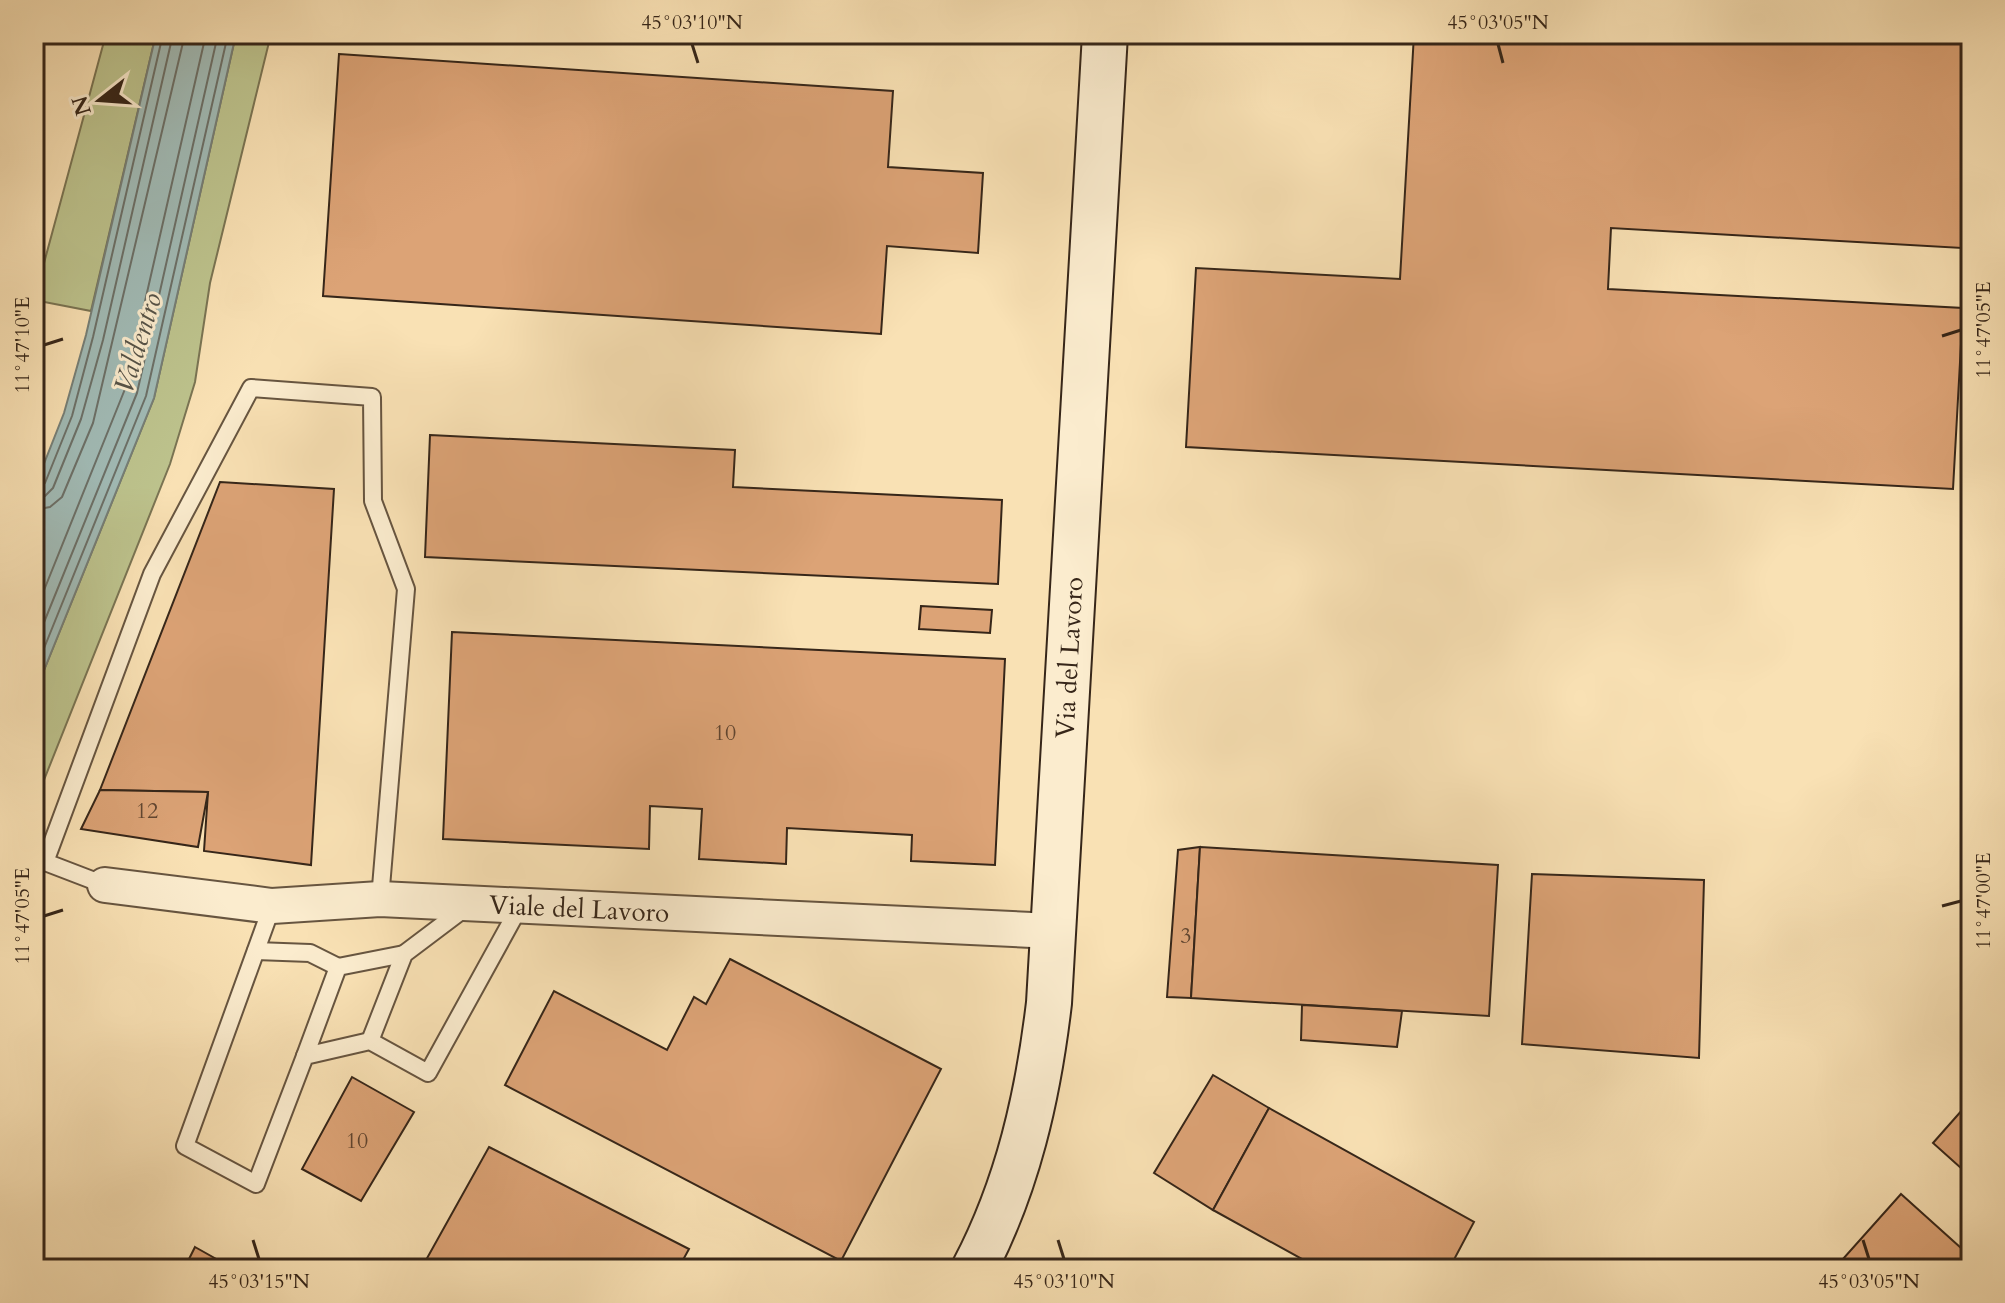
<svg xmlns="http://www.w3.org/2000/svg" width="2005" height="1303" viewBox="0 0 2005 1303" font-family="Cardo,serif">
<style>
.green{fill:#bdc38d;stroke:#7a7453;stroke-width:2}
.water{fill:#a1bbb6;stroke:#767f77;stroke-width:2}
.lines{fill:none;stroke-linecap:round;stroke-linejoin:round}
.shore{stroke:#6c7068;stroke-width:2}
.building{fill:#dca376;stroke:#362619;stroke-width:2}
.service-casing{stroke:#675540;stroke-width:20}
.minor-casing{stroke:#675540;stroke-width:38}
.secondary-casing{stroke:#362619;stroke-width:48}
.service{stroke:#fbecce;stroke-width:16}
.minor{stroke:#fbecce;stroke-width:34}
.secondary{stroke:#fbecce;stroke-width:44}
.ticks{fill:none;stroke:#362619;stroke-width:3}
.labels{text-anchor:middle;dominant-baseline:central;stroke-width:6;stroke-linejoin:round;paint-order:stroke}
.number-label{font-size:22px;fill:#604530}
.street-label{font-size:26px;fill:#362619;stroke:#fbecce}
.water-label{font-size:28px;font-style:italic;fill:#565348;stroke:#fbecce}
.neatline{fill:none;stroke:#362619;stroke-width:3}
.ticks-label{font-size:20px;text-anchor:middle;fill:#362619}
</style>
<rect width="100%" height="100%" fill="#f9e1b4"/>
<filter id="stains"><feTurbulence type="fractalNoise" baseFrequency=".0025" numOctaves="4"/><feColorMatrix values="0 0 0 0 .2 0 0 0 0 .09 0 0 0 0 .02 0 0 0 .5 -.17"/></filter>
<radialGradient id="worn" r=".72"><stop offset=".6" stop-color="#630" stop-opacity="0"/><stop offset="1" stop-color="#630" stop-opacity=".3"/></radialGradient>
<!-- green -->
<g class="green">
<path d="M106,34h50l-65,277 -57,-11z"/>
<path d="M236,34h35l-61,249 -15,99 -25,82 -136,341v-110l120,-297z"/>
</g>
<!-- water -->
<path class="water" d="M156,34h80l-82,364 -120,297v-206l30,-76 22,-78z"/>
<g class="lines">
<!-- shore -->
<g class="shore">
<path d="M34,488l11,-5 27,-67 21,-79 70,-303"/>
<path d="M34,498l11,-2 8,-8 28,-69 22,-79 70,-306"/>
<path d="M34,510l16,-3 12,-10 31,-74 92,-389"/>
<path d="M34,615l91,-226 81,-355"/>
<path d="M34,647l103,-254 81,-359"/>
<path d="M34,673l112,-277 82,-362"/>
</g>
</g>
<!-- building -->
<g class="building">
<path d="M1414,34h557v130h-5l-4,84 -351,-20 -3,61 355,19 -10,181 -767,-42 10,-179 204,11z"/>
<path d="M339,54l554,37 -5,76 95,6 -5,80 -91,-7 -6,88 -558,-38z"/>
<path d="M430,435l305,15 -2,37 269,13 -4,84 -573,-27z"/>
<path d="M220,482l114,7 -23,376 -107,-14 4,-59 -108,-2z"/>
<path d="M921,606l71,4 -2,23 -71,-4z"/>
<path d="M452,632l553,27 -10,206 -84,-4 1,-26 -125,-7 -1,36 -87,-5 3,-50 -52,-3 -1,43 -206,-10z"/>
<path d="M100,790l108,2 -10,55 -117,-18z"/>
<path d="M1200,847l-9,151 -24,-1 11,-147z"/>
<path d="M1200,847l298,18 -9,151 -298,-18z"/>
<path d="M1532,874l172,6 -5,178 -177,-14z"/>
<path d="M730,959l211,110 -100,192 -336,-176 49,-94 113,59 27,-53 12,7z"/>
<path d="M1302,1005l100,6 -5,36 -96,-7z"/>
<path d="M1213,1075l56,33 -56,102 -59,-37z"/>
<path d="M352,1077l62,35 -53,89 -59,-32z"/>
<path d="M1971,1100v77l-38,-34z"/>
<path d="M1269,1108l205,114 -25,47h-129l-107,-59z"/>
<path d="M489,1147l200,102 -11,20h-257z"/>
<path d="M1901,1194l70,63v12h-137z"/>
<path d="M195,1247l39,22h-50z"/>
</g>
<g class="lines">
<defs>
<g id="service">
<path d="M105,885l-60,-23 107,-288 99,-186 121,9 1,104 33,88 -26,310"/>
<path d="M272,906l-87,240 71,38 49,-128 65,-15 58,32 92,-167"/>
<path d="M256,951l54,2 28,14"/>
<path d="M370,1041l34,-87 61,-46"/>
<path d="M305,1056l33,-89 66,-13"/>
</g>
<g id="minor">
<path id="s1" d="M105,885l167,21 108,-7 673,32"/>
</g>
<g id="secondary">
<path id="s2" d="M974,1269c44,-84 64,-173 75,-266l56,-969"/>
</g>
</defs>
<!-- service casing -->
<use href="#service" class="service-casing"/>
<!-- minor casing -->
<use href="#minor" class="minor-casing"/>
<!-- secondary casing -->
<use href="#secondary" class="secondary-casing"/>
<!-- service -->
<use href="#service" class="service"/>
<!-- minor -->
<use href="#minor" class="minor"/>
<!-- secondary -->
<use href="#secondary" class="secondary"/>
</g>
<!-- ticks -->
<path class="ticks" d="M692,44l6,19M1498,44l5,19M1942,336l19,-6M44,345l19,-6M1942,906l19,-5M44,916l19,-6M253,1240l6,19M1058,1240l6,19M1863,1240l6,19"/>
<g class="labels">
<!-- number labels -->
<g class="number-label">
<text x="725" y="733">10</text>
<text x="147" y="811">12</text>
<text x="1186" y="936">3</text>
<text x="357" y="1141">10</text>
</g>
<!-- street labels -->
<g class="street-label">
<text stroke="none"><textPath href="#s2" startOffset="624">Via del Lavoro</textPath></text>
<text stroke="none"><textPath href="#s1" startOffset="476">Viale del Lavoro</textPath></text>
</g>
<!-- water labels -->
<g class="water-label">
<text transform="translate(138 343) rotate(-73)">Valdentro</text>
</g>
</g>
<!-- margin -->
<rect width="2005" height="1303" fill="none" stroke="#f9e1b4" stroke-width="88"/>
<!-- north arrow -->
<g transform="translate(100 100) rotate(253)" stroke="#fbecce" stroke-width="6" paint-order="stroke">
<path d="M0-6L14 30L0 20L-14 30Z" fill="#362619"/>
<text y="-12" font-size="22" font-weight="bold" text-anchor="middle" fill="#362619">N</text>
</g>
<rect x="44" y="44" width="1917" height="1215" class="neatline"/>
<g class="ticks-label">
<text x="692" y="29">45°03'10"N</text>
<text x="1498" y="29">45°03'05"N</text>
<text transform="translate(1983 330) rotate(-90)" y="7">11°47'05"E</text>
<text transform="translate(22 345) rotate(-90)" y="7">11°47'10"E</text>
<text transform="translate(1983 901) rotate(-90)" y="7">11°47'00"E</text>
<text transform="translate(22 916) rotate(-90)" y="7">11°47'05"E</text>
<text x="259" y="1288">45°03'15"N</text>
<text x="1064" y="1288">45°03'10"N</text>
<text x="1869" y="1288">45°03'05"N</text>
</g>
<rect width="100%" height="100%" filter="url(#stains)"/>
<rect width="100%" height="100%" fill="url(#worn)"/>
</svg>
